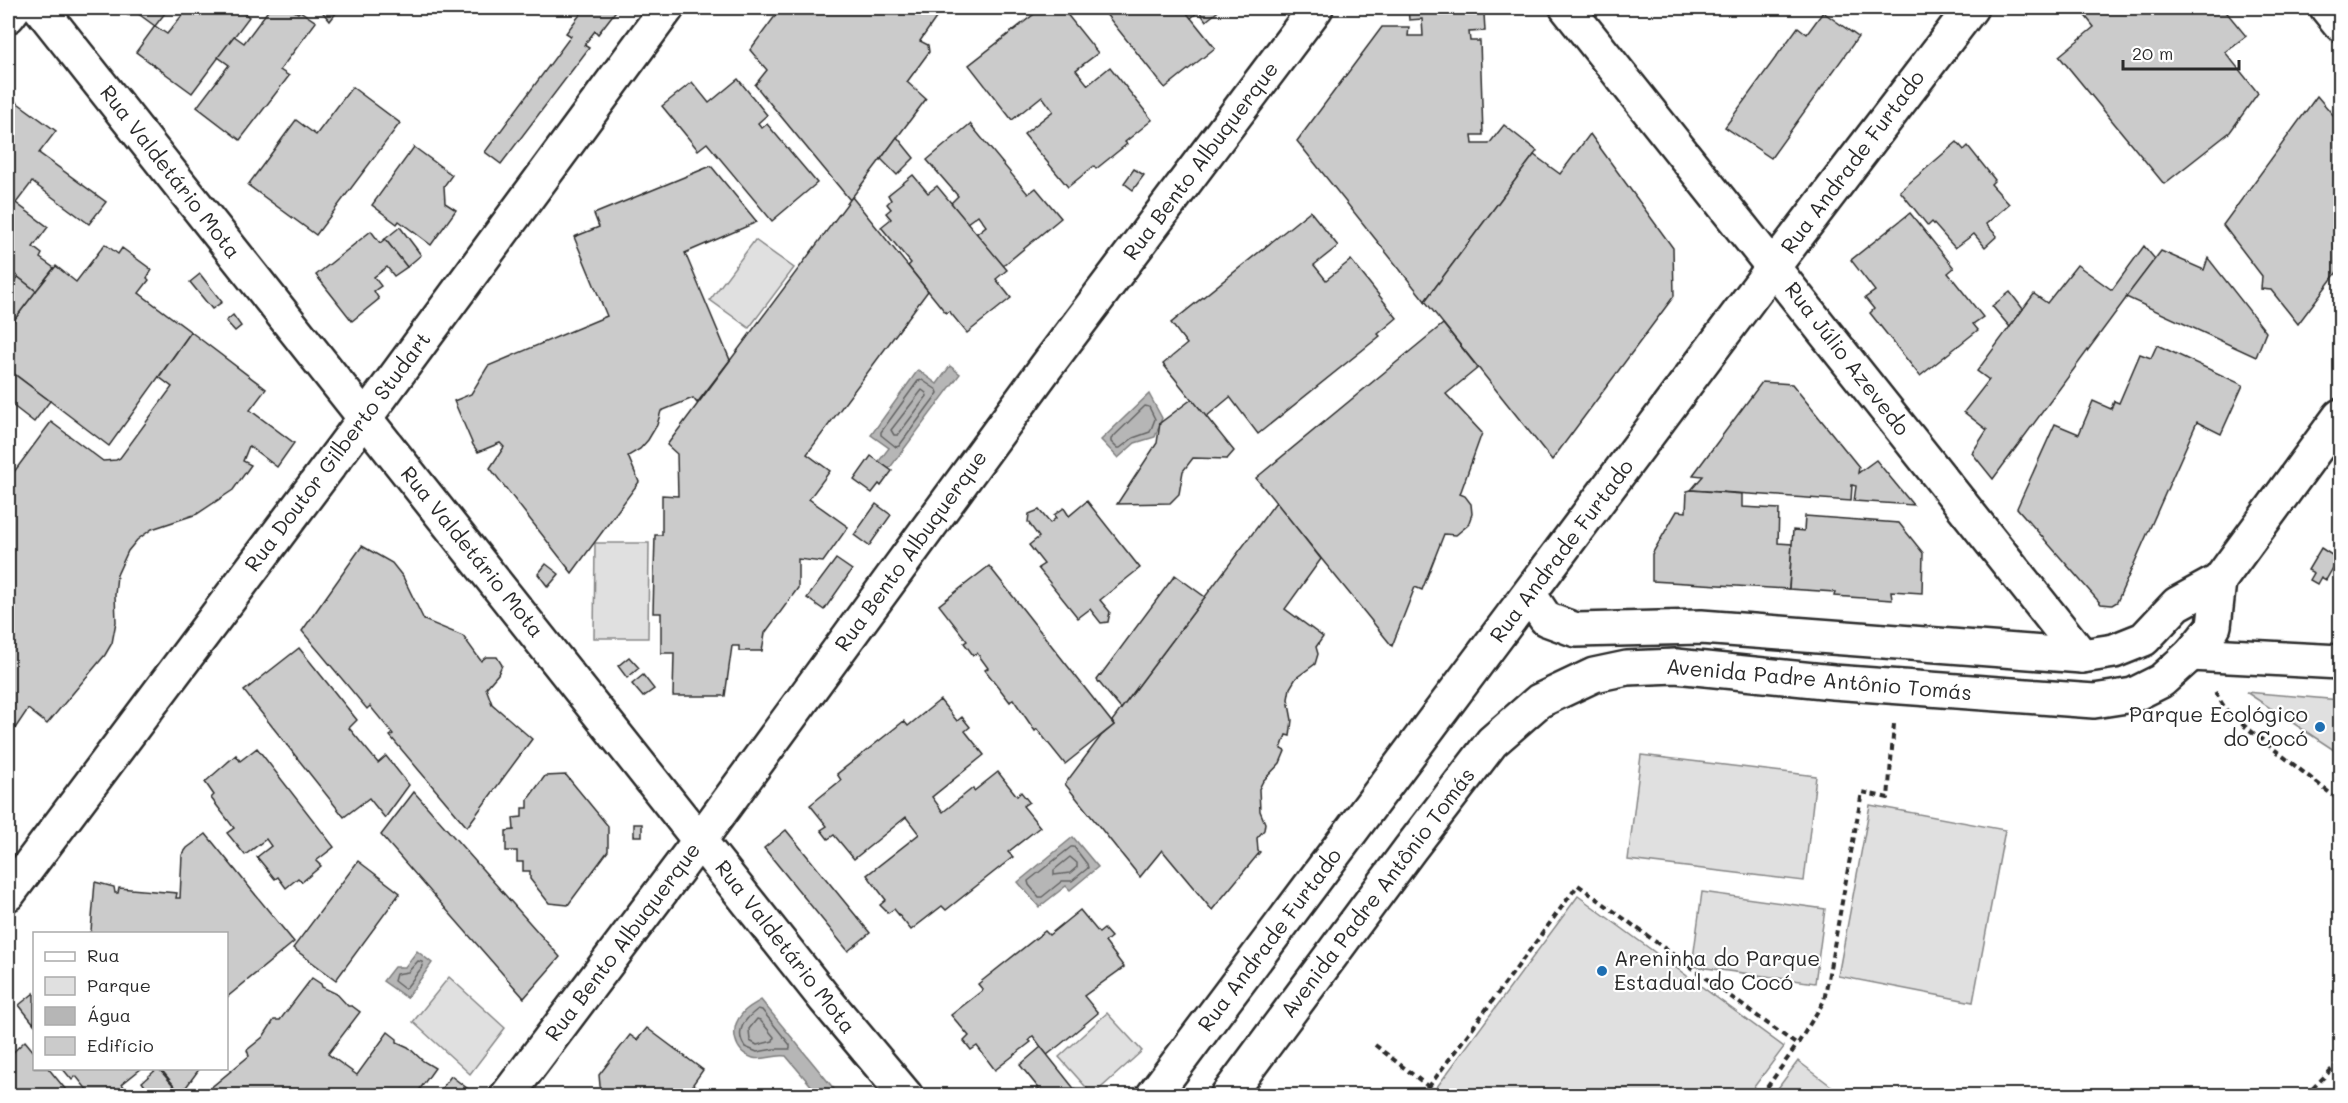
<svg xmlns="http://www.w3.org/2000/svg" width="2348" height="1103" font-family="Mali,sans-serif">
  <rect width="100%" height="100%" fill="#fff"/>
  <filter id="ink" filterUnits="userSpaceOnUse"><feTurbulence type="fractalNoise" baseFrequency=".0167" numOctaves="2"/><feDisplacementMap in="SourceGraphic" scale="12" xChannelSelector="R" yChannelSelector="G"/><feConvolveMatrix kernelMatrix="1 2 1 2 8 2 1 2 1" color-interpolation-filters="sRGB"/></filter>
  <g filter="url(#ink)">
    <g fill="#e0e0e0" stroke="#868686" stroke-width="1.5">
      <polygon points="755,240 794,268 749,328 710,300"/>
      <polygon points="595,543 649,543 648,638 594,638"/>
      <polygon points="2246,692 2340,700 2340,754"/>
      <polygon points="1641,755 1816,776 1804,881 1628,860"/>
      <polygon points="1870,805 2005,830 1973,1002 1838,976"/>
      <polygon points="1702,892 1825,909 1815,983 1692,966"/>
      <polygon points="1578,896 1784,1047 1748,1095 1431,1095"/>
      <polygon points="449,977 505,1028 470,1074 413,1022"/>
      <polygon points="1107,1013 1142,1051 1093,1095 1059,1057"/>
      <polygon points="1798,1061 1843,1095 1773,1095"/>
    </g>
    <g fill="#b6b6b6" stroke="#7e7e7e" stroke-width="1.5">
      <polygon points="950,366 960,374 889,469 879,461 889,448 871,435 918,370 937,384"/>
      <polygon points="1149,394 1162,418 1155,437 1135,443 1118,458 1101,440"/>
      <polygon points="1073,837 1098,867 1070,890 1066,886 1039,907 1018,882"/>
      <polygon points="417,951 432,963 407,998 383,981 394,967 405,967"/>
      <path d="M 761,1000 L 839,1095 L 819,1095 L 786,1056 C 775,1054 763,1061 753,1058 C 734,1052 729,1029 742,1014 C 746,1008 755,1004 761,1000 Z"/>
    </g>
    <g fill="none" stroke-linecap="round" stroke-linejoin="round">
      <g stroke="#636363" stroke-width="1.5">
        <polygon points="922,380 937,390 938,393 899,446 896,447 881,435 881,432 918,381"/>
        <polygon points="922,390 926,393 927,396 898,435 894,435 891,430"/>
        <polygon points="1145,406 1149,407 1155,419 1150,432 1133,438 1120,448 1117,448 1111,442 1111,439"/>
        <polygon points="1071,847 1074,847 1087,864 1088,868 1072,881 1062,881 1042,897 1039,897 1029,885 1028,881"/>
        <polygon points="1070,857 1077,863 1077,867 1070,873 1054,875 1054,870"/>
        <polygon points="418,961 422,962 423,966 406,988 403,988 394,981 396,974 408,972"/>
        <path d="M 758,1009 L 762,1010 L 790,1045 L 790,1049 L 774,1049 L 757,1052 L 745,1047 C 734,1031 745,1019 758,1009 Z"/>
        <polygon points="757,1019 760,1020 774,1037 773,1041 757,1045 750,1041 749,1029"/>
      </g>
    </g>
    <g fill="#cbcbcb" stroke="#2b2b2b" stroke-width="1.5">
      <polygon points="119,8 169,8 155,26 133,10 129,15"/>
      <polygon points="188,8 248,8 244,13 249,17 192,93 136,52 155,26 167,34"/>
      <polygon points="270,8 289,8 298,13 300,11 316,22 280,70 289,76 240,140 197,107 229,65 218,57 234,36 244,43"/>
      <polygon points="319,8 340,8 330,21"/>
      <polygon points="585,8 618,8 598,34 595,31 584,45 589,48 501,164 485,152 571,36 566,33"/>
      <polygon points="781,8 943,8 920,41 928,45 929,52 907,82 926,99 850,200 755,85 767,70 750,50"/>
      <polygon points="1042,8 1062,8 1098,53 1076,70 1088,85 1110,67 1152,120 1125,142 1127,144 1096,169 1094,166 1068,187 1024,134 1053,111 1042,96 1012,120 969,65"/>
      <polygon points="1101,8 1183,8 1215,48 1165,88"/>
      <polygon points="1183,8 1222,8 1206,21 1199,11 1191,18"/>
      <polygon points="1408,8 1466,8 1466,15 1484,14 1485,31 1469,32 1470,41 1480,41 1483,135 1472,135 1473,144 1489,144 1504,125 1537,151 1425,301 1297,141 1382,27 1409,27 1408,36 1423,36 1422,19 1409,20"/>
      <polygon points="2079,8 2223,8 2246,36 2225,52 2258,93 2230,132 2164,184 2059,56 2094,27"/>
      <polygon points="1823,12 1858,37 1771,158 1725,127 1798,27 1807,34"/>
      <polygon points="738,79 767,115 758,123 762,128 767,124 817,183 772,221 707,143 698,150 662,106 692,82 709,103"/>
      <polygon points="352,87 400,123 316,235 248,185 296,120 316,135"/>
      <polygon points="8,96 56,131 39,153 106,202 89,224 32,182 16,203 48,227 33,247 42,254 40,258 54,268 36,291 8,269"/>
      <polygon points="2317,96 2340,123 2340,268 2298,324 2271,290 2261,289 2262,276 2223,225"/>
      <polygon points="970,124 1028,194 1036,188 1061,218 1003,266 976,234 986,226 978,215 967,223 951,203 958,196 927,160"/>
      <polygon points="1590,134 1673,248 1674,296 1552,460 1425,301 1534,155 1560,174"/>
      <polygon points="897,137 914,158 897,175 881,159"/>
      <polygon points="1957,142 1964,150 1968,146 1995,180 1991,184 2009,204 1986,224 1997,236 1985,247 1974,234 1955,248 1932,222 1928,226 1900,191"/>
      <polygon points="414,147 452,175 444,186 445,203 456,210 431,245 399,221 397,224 372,205"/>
      <polygon points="711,166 757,222 685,253 730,360 697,403 693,398 661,411 657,425 648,440 640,449 628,456 639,482 572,573 490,468 504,447 500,443 478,452 473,445 454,401 471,394 488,366 607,316 574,237 599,227 594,214"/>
      <polygon points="1134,169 1144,175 1133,190 1124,183"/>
      <polygon points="913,175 928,193 937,186 1007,270 996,279 1011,298 967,333 949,311 946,313 908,266 911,263 881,227 891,219 886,213 891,209 887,204 891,200 888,195"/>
      <polygon points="852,197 928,291 807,454 830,471 809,499 848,527 823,562 798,559 798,588 765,633 762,651 739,651 739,646 732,646 725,696 673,696 674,653 661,653 661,613 653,613 655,535 662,535 662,495 678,496 677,454 667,445"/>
      <polygon points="1310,211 1338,246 1314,265 1326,280 1351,260 1397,318 1378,334 1380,336 1258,434 1230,397 1206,417 1163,364 1187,344 1171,323"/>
      <polygon points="1910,213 1954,268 1948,273 1983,317 1973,324 1978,330 1920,376 1870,313 1874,309 1865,298 1875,291 1851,260"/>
      <polygon points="400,227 421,255 407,267 385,239"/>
      <polygon points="371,231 380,243 385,239 407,267 394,276 387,267 374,277 381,286 374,291 379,299 352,321 316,275"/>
      <polygon points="105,244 118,254 122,248 152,270 147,278 149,280 139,293 191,332 109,446 8,369 8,328 36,291 56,266 76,282"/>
      <polygon points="2144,246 2155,259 1993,479 1972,453 1987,430 1964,412 1989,380 1977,371 2034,294 2047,303 2077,265 2112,290"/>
      <polygon points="2161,251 2204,270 2208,258 2266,332 2256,357 2126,297"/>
      <polygon points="200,274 222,302 212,309 190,282"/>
      <polygon points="18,277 36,291 8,328 8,289"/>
      <polygon points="2010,292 2023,309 2010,327 1992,306"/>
      <polygon points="233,315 241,326 235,331 226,321"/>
      <polygon points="1443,324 1478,368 1446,394 1482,433 1460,494 1465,496 1471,504 1472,514 1468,525 1456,535 1444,534 1422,590 1415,587 1392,646 1256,478"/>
      <polygon points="191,332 266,389 250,410 294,443 277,467 249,446 243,461 251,465 233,490 197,514 152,529 137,540 128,551 117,575 115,595 116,622 112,643 105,655 47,724 28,709 8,739 8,480 51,422 103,461 116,460 120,458 172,387 159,377"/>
      <polygon points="2157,345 2243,385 2221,434 2197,422 2117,602 2112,605 2101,604 2017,508 2055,424 2079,434 2093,401 2111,409 2114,401 2119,403 2140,354 2151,358"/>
      <polygon points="14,374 50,401 34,422 8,402 8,382"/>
      <polygon points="1762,382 1792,384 1859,467 1858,473 1876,460 1913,505 1854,501 1856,486 1852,485 1851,501 1691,490 1703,476 1693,475"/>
      <polygon points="1192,399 1234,451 1227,459 1193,458 1183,471 1179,494 1170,503 1117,504 1157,443 1160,423"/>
      <polygon points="871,456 892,471 881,486 879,484 872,493 854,480"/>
      <polygon points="1691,490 1742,494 1742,507 1779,509 1778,543 1792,544 1789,589 1652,581 1652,554 1677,511 1686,512 1687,491"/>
      <polygon points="1087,501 1140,568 1100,600 1110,612 1108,622 1101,623 1090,609 1078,618 1038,568 1044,564 1029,545 1039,537 1028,522 1029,514 1039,510 1050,523 1056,518 1054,515 1064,508 1069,516"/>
      <polygon points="1276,502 1321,559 1285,609 1323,637 1316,647 1318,654 1315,664 1296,678 1290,688 1288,699 1292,720 1290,736 1286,735 1281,749 1285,751 1280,763 1263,781 1259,789 1260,811 1265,823 1264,830 1257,838 1258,851 1260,852 1212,910 1162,850 1140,877 1065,784 1101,736 1114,725 1112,721"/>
      <polygon points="876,504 891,515 869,546 854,535"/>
      <polygon points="1805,516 1899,523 1923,553 1922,593 1891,591 1892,600 1834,596 1835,592 1789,589 1793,530 1804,531"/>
      <polygon points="362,546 392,563 403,577 424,620 463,636 481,661 486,657 497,657 502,665 498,674 486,688 492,704 532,739 467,827 390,736 393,734 370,706 367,709 302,631"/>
      <polygon points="2321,548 2338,559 2326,580 2321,577 2317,584 2310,580 2314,573 2308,570"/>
      <polygon points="836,559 852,570 824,610 807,598"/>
      <polygon points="546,564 559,574 548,587 538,574"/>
      <polygon points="989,566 1114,725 1065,764 1037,729 1035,731 1013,699 1010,702 985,670 988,668 977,653 973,655 964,643 967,641 939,605"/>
      <polygon points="1175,575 1205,597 1121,709 1097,680"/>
      <polygon points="299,648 357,720 349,728 378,763 386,756 409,785 385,818 369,798 344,817 244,691"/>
      <polygon points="629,657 639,668 627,678 618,666"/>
      <polygon points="643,675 654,689 643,697 632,684"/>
      <polygon points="940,700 957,721 962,717 970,727 965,731 984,755 932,797 943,812 973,788 974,791 998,772 1017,796 1021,792 1029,802 1023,806 1040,827 1008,852 1013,857 946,910 942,906 911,930 894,909 888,913 880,905 886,900 867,875 919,834 906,817 854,859 834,835 828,839 821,830 827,826 810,805 841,780 837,774 904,721 908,726"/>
      <polygon points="257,748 334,847 316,861 321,866 302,882 298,878 286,888 278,877 275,879 257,857 271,846 266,839 245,855 227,833 234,828 211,798 214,795 205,782 236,755 240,761"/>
      <polygon points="566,775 608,826 608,851 568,905 549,903 530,879 530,871 523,871 523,862 517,862 517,851 506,851 506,831 514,830 513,818 522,817 522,808 528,808 528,799 545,776"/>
      <polygon points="414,792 560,957 524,998 381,835"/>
      <rect x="634" y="824" width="8" height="12"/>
      <polygon points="786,830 870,933 848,951 764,848"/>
      <polygon points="206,834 294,942 226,998 226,934 88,934 91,931 95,882 114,887 115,893 118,893 119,888 177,893 176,898 180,898 182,855 187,848"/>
      <polygon points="358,861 400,893 336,980 293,948"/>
      <polygon points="1080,910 1099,933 1104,929 1111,937 1105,942 1124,967 1084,996 1098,1013 1061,1044 1047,1055 1033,1036 1029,1040 1031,1042 995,1070 977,1046 971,1050 964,1041 969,1036 951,1015 983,990 978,984 1045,931 1049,935"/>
      <polygon points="312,978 321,984 322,987 337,994 348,1006 352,1006 360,1012 328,1054 357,1075 388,1032 397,1039 397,1042 408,1047 423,1061 435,1068 415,1096 212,1096 208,1090 249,1056 247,1050 263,1037 274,1020 280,1020"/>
      <polygon points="34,993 34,1024 19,1005"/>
      <polygon points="647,1028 703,1070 693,1084 700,1089 695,1096 601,1096 599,1075 630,1035 637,1040"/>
      <polygon points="25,1041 34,1052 34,1068 48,1068 71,1096 8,1096 8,1057"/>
      <polygon points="1041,1047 1080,1096 1045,1096 1020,1065"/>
      <polygon points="62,1068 142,1068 122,1084 128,1093 125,1096 92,1096 76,1076 72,1080"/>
      <polygon points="158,1068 181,1094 180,1096 152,1096 142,1082"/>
      <polygon points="160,1068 200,1068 181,1094"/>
      <polygon points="451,1076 468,1089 463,1096 436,1096"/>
    </g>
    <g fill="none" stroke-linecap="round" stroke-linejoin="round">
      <defs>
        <g id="minor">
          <polyline points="40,8 825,999 906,1096"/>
          <polyline points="1567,8 2082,656"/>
          <polyline points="2327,8 2340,24"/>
          <polyline points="8,16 14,8"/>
          <polyline points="2191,654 2340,662"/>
          <polyline points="8,894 365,418 667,8"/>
        </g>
        <polyline id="tertiary" points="507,1096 700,840 1046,367 1316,8"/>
        <g id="primary">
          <polyline points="1530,595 1546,619 1576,630 1701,627 2082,656 2114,651 2144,639 2177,604 2219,581 2340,416"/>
          <polyline points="1153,1096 1774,266 1971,8"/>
          <polyline points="1227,1096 1410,849 1492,742 1539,701 1594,675 1627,668 1676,666 1833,682 2094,701 2133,695 2161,681 2191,654 2214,626 2219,581"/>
        </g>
      </defs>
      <use href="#minor" stroke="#2b2b2b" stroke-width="38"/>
      <use href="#tertiary" stroke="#2b2b2b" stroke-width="38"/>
      <use href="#primary" stroke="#2b2b2b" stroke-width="38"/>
      <g stroke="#2b2b2b" stroke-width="4" stroke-dasharray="6 4.5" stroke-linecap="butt">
        <polyline points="2215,692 2228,713 2340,801"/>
        <polyline points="1375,1045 1434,1091"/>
        <polyline points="1422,1096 1578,885 1797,1045 1824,1001 1862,792 1888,798 1894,724"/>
        <polyline points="1761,1096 1797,1045"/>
        <polyline points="2305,1096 2340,1061"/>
      </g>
      <use href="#minor" stroke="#fff" stroke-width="33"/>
      <use href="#tertiary" stroke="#fff" stroke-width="33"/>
      <use href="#primary" stroke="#fff" stroke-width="33"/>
    </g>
  </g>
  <g fill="#1f6fb2" stroke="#fff" stroke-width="2">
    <circle cx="2320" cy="727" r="6"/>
    <circle cx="1602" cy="971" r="6"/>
  </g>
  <g text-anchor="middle" stroke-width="4.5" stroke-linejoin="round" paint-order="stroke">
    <g font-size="21" fill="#2b2b2b" stroke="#fff">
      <text transform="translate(1201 161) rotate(-53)" y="7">Rua Bento Albuquerque</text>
      <text transform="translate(1853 162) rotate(-53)" y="7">Rua Andrade Furtado</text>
      <text transform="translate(170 172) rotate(52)" y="7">Rua Valdetário Mota</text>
      <text transform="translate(1847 359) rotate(52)" y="7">Rua Júlio Azevedo</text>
      <text transform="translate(338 452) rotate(-53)" y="7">Rua Doutor Gilberto Studart</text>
      <text transform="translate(911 551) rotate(-54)" y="7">Rua Bento Albuquerque</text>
      <text transform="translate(1562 551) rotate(-53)" y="7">Rua Andrade Furtado</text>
      <text transform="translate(472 552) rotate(51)" y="7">Rua Valdetário Mota</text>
      <text transform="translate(1819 680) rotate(5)" y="7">Avenida Padre Antônio Tomás</text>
      <text transform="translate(1378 893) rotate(-53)" y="7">Avenida Padre Antônio Tomás</text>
      <text transform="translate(1270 940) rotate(-53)" y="7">Rua Andrade Furtado</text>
      <text transform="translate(623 942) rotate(-53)" y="7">Rua Bento Albuquerque</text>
      <text transform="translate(785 947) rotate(52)" y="7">Rua Valdetário Mota</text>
    </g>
    <g font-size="21" fill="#2b2b2b" stroke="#fff" text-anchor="end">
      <text x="2308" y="722">Parque Ecológico<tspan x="2308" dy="24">do Cocó</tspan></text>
      <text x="1614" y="966" text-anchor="start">Areninha do Parque<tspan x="1614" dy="24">Estadual do Cocó</tspan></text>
    </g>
  </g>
  <rect width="2348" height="1103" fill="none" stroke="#fff" stroke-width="30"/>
  <rect x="15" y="15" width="2318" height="1073" fill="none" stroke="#2b2b2b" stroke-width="2" filter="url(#ink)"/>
  <rect x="33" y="932" width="195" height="138" fill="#ffffff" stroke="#aaaaaa" stroke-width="1.5"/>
  <rect x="45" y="952" width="30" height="9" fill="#ffffff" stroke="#aaaaaa" stroke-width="1.5"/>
  <text x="87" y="962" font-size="18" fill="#2b2b2b">Rua</text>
  <rect x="45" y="977" width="30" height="18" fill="#e0e0e0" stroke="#aaaaaa" stroke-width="1.5"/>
  <text x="87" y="992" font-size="18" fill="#2b2b2b">Parque</text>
  <rect x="45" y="1007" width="30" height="18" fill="#b6b6b6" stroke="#aaaaaa" stroke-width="1.5"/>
  <text x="87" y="1022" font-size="18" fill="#2b2b2b">Água</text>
  <rect x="45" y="1037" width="30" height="18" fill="#cbcbcb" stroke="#aaaaaa" stroke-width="1.5"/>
  <text x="87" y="1052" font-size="18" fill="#2b2b2b">Edifício</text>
  <path d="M2123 60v9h116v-9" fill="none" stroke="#2b2b2b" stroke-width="3"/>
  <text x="2132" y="60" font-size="18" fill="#2b2b2b" stroke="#ffffff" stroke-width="4.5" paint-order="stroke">20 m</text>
</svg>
